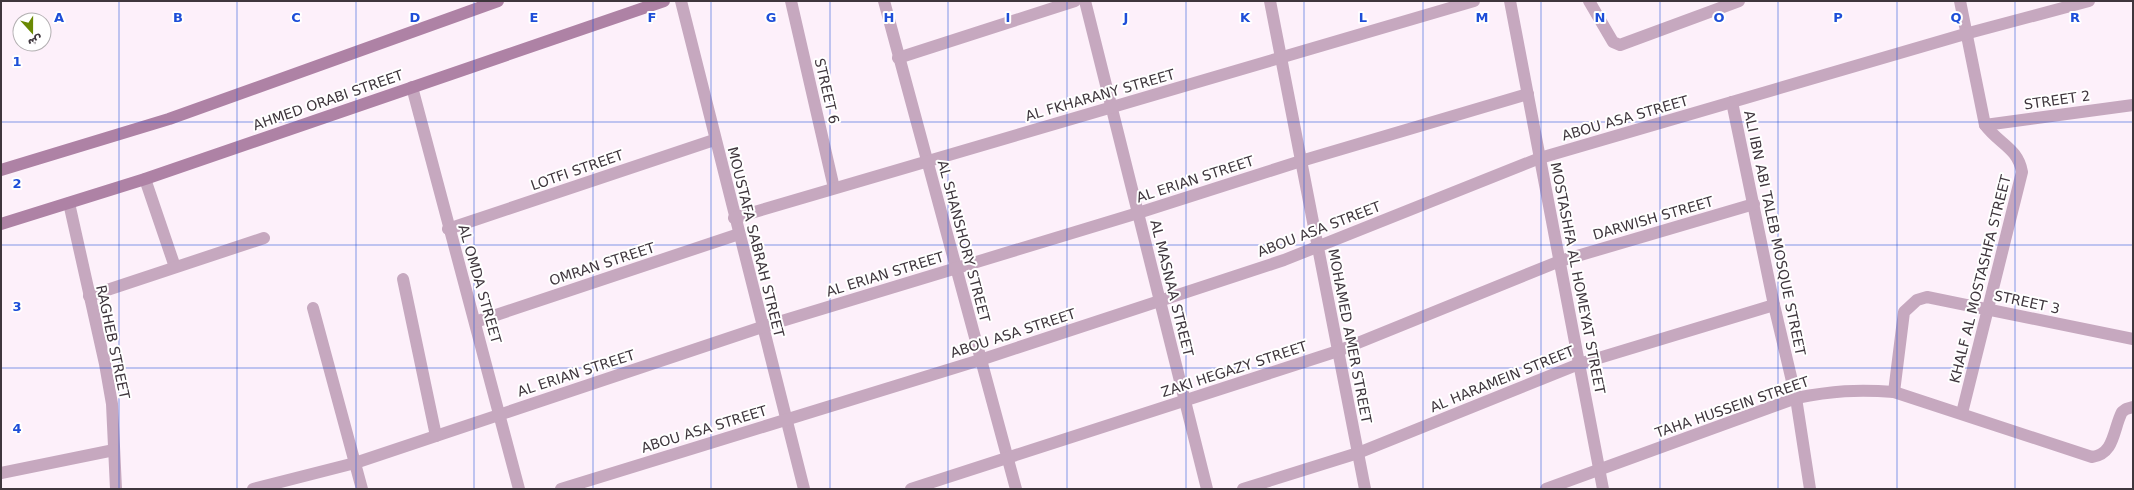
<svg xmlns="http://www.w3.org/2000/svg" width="2134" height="490" font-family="'DejaVu Sans','Noto Naskh Arabic',sans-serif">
  <rect width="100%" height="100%" fill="#fdf0fa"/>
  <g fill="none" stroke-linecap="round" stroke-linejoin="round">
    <polyline stroke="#c6a8bf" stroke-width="12" points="1589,1 1613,42 1620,45 1739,1"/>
    <g stroke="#c6a8bf" stroke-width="12">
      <polyline points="681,1 804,489"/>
      <polyline points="791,1 834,188"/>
      <polyline points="884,1 1016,489"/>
      <polyline points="1085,1 1207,489"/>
      <polyline points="1270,1 1365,489"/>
      <polyline points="1510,1 1603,489"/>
      <path d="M 1960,1 L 1985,125 C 1999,144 2018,148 2022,172 L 1962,413"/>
      <polyline points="898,58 1075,1"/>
      <polyline points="412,87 519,489"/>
      <polyline points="1732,102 1774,305 1796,398 1810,489"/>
      <polyline points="1985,125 2133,105"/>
      <polyline points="145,179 175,267"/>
      <polyline points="69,203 105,364 112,404 116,489"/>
      <polyline points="734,218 1474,1"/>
      <polyline points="448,229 714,140"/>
      <polyline points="403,279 436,436"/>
      <polyline points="89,296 264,238"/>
      <polyline points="313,308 362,489"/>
      <polyline points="475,322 739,234"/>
      <polyline points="1894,392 1904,312 1917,300 1927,297 2133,339"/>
      <polyline points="1,473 114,450"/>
      <polyline points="253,489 355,463 762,327 1138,213 1301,161 1528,94"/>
      <polyline points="561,489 980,360 1284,260 1540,158 1965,34 2089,1"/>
      <polyline points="911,489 1338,351 1560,261 1754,204"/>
      <polyline points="1243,489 1358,453 1579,364 1774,305"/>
      <path d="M 1546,489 L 1796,398 C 1832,391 1857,389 1894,392 L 2092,457 C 2115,454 2113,429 2122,412 L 2126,409 L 2133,407"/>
    </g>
    <g stroke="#ae82a5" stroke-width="12">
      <polyline points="1,170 169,119 498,1"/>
      <polyline points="1,224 145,179 664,1"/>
    </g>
  </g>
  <path fill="none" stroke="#1d4ed8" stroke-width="1" stroke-opacity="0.55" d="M 119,1 L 119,489M 237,1 L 237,489M 356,1 L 356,489M 474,1 L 474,489M 593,1 L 593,489M 711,1 L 711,489M 830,1 L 830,489M 948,1 L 948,489M 1067,1 L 1067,489M 1186,1 L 1186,489M 1304,1 L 1304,489M 1423,1 L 1423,489M 1541,1 L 1541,489M 1660,1 L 1660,489M 1778,1 L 1778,489M 1897,1 L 1897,489M 2015,1 L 2015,489M 1,122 L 2133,122M 1,245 L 2133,245M 1,368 L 2133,368"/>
  <g text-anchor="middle" stroke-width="4" stroke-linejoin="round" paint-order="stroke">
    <g font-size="14" fill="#3f363d" stroke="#fff">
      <text transform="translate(827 91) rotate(77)" y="5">STREET 6</text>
      <text transform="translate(1100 95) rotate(-16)" y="5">AL FKHARANY STREET</text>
      <text transform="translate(328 100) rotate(-19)" y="5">AHMED ORABI STREET</text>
      <text transform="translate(2057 100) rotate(-8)" y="5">STREET 2</text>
      <text transform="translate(1625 118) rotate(-16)" y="5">ABOU ASA STREET</text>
      <text transform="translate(577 170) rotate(-19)" y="5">LOTFI STREET</text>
      <text transform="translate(1195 179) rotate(-18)" y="5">AL ERIAN STREET</text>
      <text transform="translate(1653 218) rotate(-16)" y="5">DARWISH STREET</text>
      <text transform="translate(1319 229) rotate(-21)" y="5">ABOU ASA STREET</text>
      <text transform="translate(1775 233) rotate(78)" y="5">ALI IBN ABI TALEB MOSQUE STREET</text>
      <text transform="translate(964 241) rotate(75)" y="5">AL SHANSHORY STREET</text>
      <text transform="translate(756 242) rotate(76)" y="5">MOUSTAFA SABRAH STREET</text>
      <text transform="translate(602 264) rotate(-18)" y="5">OMRAN STREET</text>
      <text transform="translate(885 274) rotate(-17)" y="5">AL ERIAN STREET</text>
      <text transform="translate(1578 278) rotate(79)" y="5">MOSTASHFA AL HOMEYAT STREET</text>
      <text transform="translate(1980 279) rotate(-76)" y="5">KHALF AL MOSTASHFA STREET</text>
      <text transform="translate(480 284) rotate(74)" y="5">AL OMDA STREET</text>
      <text transform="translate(1172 288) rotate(76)" y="5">AL MASNAA STREET</text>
      <text transform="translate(2027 302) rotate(12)" y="5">STREET 3</text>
      <text transform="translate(1013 333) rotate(-18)" y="5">ABOU ASA STREET</text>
      <text transform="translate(1350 336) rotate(79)" y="5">MOHAMED AMER STREET</text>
      <text transform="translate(113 342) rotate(78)" y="5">RAGHEB STREET</text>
      <text transform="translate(1234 369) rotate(-18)" y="5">ZAKI HEGAZY STREET</text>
      <text transform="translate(576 373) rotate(-18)" y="5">AL ERIAN STREET</text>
      <text transform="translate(1502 379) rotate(-22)" y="5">AL HARAMEIN STREET</text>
      <text transform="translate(1732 407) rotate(-19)" y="5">TAHA HUSSEIN STREET</text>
      <text transform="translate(704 429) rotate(-17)" y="5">ABOU ASA STREET</text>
    </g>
  </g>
  <g font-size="13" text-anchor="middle" font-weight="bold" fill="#1d4ed8" stroke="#fff" stroke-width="4" stroke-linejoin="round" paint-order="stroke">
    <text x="59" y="22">A</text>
    <text x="178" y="22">B</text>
    <text x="296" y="22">C</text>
    <text x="415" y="22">D</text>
    <text x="534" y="22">E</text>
    <text x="652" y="22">F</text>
    <text x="771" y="22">G</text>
    <text x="889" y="22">H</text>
    <text x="1008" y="22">I</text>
    <text x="1126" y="22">J</text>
    <text x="1245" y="22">K</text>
    <text x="1363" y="22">L</text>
    <text x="1482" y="22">M</text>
    <text x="1600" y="22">N</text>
    <text x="1719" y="22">O</text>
    <text x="1838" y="22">P</text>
    <text x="1956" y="22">Q</text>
    <text x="2075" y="22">R</text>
    <text x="17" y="66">1</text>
    <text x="17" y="188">2</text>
    <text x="17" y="311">3</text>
    <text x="17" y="433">4</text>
  </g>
  <rect width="2134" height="490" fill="none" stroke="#3f363d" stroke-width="4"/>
  <g transform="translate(32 32) rotate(159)"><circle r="19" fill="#ffffff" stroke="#b2afb1"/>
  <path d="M0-3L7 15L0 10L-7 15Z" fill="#6a8903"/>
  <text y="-6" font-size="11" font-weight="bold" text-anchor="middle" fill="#3f363d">ش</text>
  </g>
</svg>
